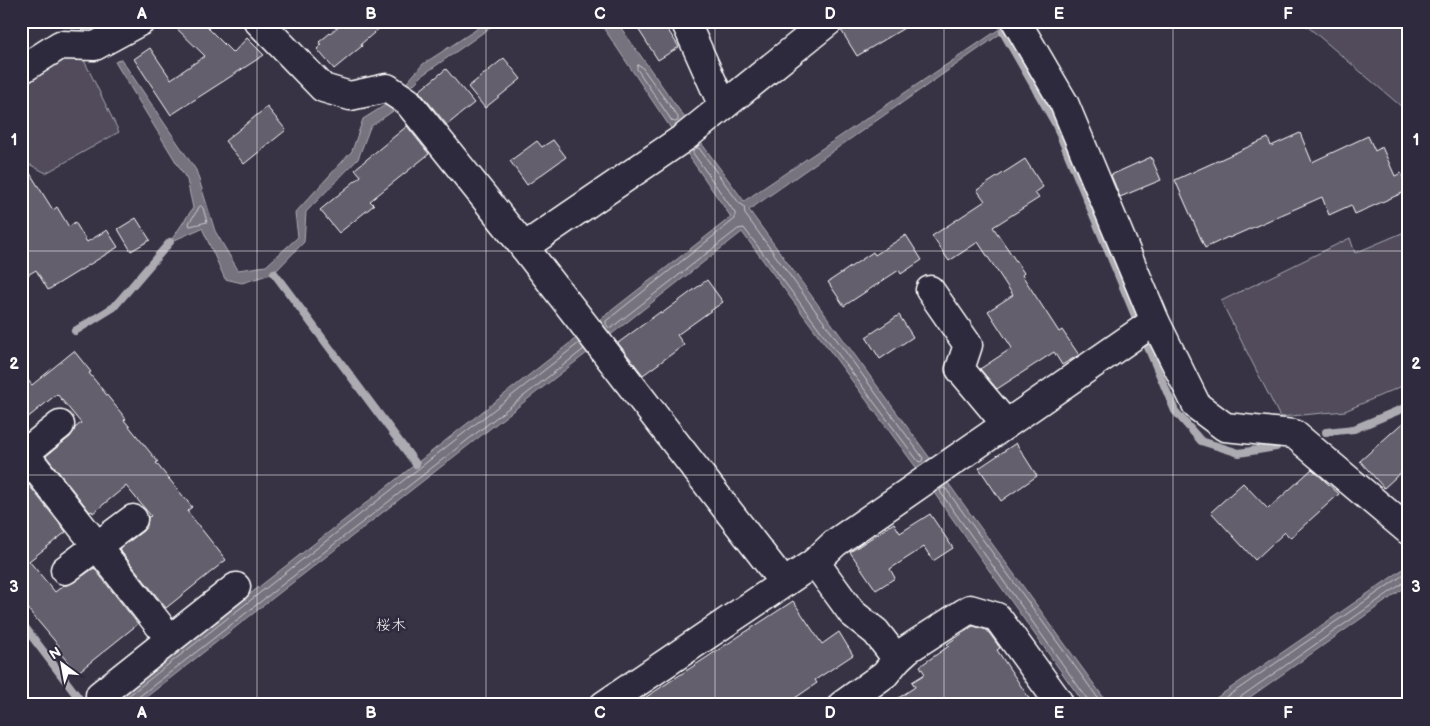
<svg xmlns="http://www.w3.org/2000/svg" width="1430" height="726" font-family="'Balsamiq Sans','Klee One',sans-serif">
  <rect width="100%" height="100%" fill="#373345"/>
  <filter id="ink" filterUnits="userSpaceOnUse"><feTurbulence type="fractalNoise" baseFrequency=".02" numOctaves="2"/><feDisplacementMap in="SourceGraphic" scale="10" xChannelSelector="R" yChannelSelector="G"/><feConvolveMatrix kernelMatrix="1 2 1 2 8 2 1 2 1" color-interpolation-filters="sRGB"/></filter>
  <g filter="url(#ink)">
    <g fill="#514c5c" stroke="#a8a6ae">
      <polygon points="1301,21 1409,21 1409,113"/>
      <polygon points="65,51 80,52 119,132 46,173 21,160 21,82"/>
      <polygon points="1409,230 1409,383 1345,411 1280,417 1221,301 1350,238 1355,253"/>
    </g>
    <g fill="#76737f" stroke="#adabb2">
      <polygon points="486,21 499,21 470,42 424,74 409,89 403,87 423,64 474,31"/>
      <polygon points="599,21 616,21 687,121 672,130"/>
      <polygon points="1001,28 1003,32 749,210 932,461 918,470 742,232 608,337 598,321 731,217 684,149 699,140 744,201"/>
      <polygon points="121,59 196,170 215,231 238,270 266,266 298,237 295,213 352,151 363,119 387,104 396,109 370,127 358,159 306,212 304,242 274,273 242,283 225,279 202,228 170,242 193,208 187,180 115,62"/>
      <polygon points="580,335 592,349 136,705 118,705 115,700"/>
      <polygon points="946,480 1109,705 1085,705 932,490"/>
      <polygon points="1409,565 1409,588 1407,586 1239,705 1206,705"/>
    </g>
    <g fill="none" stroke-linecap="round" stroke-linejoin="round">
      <g stroke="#c8c7cc" stroke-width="1">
        <polygon points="638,65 641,66 678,117 678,121 675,122 672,121 637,69"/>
        <polyline points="693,150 693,153 735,213 735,219 606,321 606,324 608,327 611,328 738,229 744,228 918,461 920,462 922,461 923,458 745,214 744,206 739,203 699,148 695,148"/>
        <polygon points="201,206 203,208 207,222 190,226 189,223 197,211 199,207"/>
        <polyline points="122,705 123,700 579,343"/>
        <polyline points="134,705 136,699 584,349"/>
        <polyline points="1089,705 1088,700 941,493 940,490 943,488 946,489 1103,705"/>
        <polyline points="1215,705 1409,571"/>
        <polyline points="1236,705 1237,701 1239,698 1403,583 1409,582"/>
      </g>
      <g stroke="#adabb2" stroke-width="8">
        <polyline points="1003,32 1055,123 1136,318"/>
        <polyline points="274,273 416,464"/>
        <polyline points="75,331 114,307 170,242"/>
        <polyline points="1147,345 1175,411 1201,441 1239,453 1276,447"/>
        <polyline points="1326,432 1354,429 1409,406"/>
        <polyline points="21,622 84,705"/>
      </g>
    </g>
    <g fill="#635f6d" stroke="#fff">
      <polygon points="169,21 201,21 233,53 247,38 264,55 171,115 134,59 150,48 171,79 205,56"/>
      <polygon points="345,21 388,21 361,44 362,46 334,69 317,49 321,45 319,42"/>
      <polygon points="633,21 662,21 679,47 658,60"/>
      <polygon points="857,21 916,21 857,56 841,30"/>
      <polygon points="504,58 521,79 485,108 468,87"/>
      <polygon points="446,69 474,103 447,125 419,91"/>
      <polygon points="267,107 286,130 244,164 225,141"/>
      <polygon points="407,126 429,154 370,201 374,205 339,233 320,210 361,176 355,169"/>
      <polygon points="1300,133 1312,162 1368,136 1375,151 1382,147 1395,176 1401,173 1409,190 1355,214 1351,205 1329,215 1322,197 1229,238 1228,237 1205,248 1175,180 1268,138 1271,146"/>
      <polygon points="553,140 566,157 527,185 510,161 537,141 542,147"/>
      <polygon points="1151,157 1161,180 1120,197 1111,175"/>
      <polygon points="21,159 53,210 57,207 69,227 75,222 87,242 107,230 118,247 48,290 36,270 21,279"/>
      <polygon points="1025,159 1043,187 1035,193 1039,198 993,227 1024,273 1022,275 1059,332 1062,330 1079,355 1062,365 1054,352 997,389 980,369 1012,348 988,311 1013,295 978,242 949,261 932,236 985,201 977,190"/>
      <polygon points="136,218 150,240 131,251 118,229"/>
      <polygon points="906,235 922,260 901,274 899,270 844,306 828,282 873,252 875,255"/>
      <polygon points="707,280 723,302 677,335 684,345 643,375 618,343 660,312 661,314"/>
      <polygon points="899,315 913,337 880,359 866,337"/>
      <polygon points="74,351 91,372 89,373 126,419 124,420 158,462 156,463 192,507 187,511 226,560 166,608 119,549 143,531 147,526 148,517 151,516 126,486 93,513 92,511 90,512 46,456 70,437 74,431 75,428 81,423 57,394 21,423 21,372 32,385"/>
      <polygon points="1409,417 1409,465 1384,488 1360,461"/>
      <polygon points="1016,443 1037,476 1001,501 979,468"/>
      <polygon points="1312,469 1339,494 1290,538 1285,532 1255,560 1211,512 1243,483 1268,509"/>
      <polygon points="21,475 66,532 29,561 55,592 64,585 67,585 74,582 94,568 138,624 77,673 56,648 59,646 21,601"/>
      <polygon points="930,514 953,548 933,561 924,547 890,569 895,578 876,590 850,552 894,523 900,533"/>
      <polygon points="793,601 822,644 839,632 853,655 815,680 817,683 785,705 634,705"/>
      <polygon points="973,626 987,630 1000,648 997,650 1029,698 1018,705 888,705 915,687 912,682 925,674 920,666 949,646 947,644"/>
    </g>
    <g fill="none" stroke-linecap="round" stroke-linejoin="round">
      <defs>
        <g id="street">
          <polyline points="258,21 323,88 350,96 387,88 408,102 524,247 784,583"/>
          <polyline points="685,21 723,106"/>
          <polyline points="1016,21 1064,103 1155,321 1197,406 1225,427 1294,434 1409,531"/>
          <polyline points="21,70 60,45 95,46 141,21"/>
          <polyline points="524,247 685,137 829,21"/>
          <polyline points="930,290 968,345 960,369 1006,424"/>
          <polyline points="24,453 170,639"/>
          <polyline points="21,456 60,425"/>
          <polyline points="815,562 852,613 876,632 897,659"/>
          <polyline points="65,570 133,519"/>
          <polyline points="107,705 100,695 236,587"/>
          <polyline points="604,705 815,562 835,543 1155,321"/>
          <polyline points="842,705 885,674 897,659 908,649 970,609 997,617 1058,701 1058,705"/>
        </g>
      </defs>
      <use href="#street" stroke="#fff" stroke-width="31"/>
      <use href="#street" stroke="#2f2a3d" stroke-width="28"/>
    </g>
  </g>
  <path fill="none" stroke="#fff" stroke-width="1" stroke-opacity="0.55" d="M 257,21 L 257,705M 486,21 L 486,705M 715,21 L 715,705M 944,21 L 944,705M 1173,21 L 1173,705M 21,251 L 1409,251M 21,475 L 1409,475"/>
  <g text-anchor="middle" stroke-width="5" stroke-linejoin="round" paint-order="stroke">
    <g font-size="15" fill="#fff" stroke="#2f2a3d">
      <text x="391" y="630">桜木</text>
    </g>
  </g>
  <rect width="1430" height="726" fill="none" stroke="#2f2a3d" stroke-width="55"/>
  <g transform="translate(62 664) rotate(328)" stroke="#2f2a3d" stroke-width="4" paint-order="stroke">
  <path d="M0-4L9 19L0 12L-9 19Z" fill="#ffffff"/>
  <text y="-8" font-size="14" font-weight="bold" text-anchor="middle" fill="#ffffff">N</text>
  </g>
  <rect x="28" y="28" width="1374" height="670" fill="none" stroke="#fff" stroke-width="2"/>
  <g font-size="16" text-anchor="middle" font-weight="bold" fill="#fff">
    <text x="142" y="19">A</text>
    <text x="371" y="19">B</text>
    <text x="600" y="19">C</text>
    <text x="830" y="19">D</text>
    <text x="1059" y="19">E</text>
    <text x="1288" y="19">F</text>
    <text x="14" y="145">1</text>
    <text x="1416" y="145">1</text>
    <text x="14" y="369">2</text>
    <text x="1416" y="369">2</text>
    <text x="14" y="592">3</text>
    <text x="1416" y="592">3</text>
    <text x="142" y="718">A</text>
    <text x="371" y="718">B</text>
    <text x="600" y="718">C</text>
    <text x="830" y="718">D</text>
    <text x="1059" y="718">E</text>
    <text x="1288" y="718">F</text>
  </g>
</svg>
